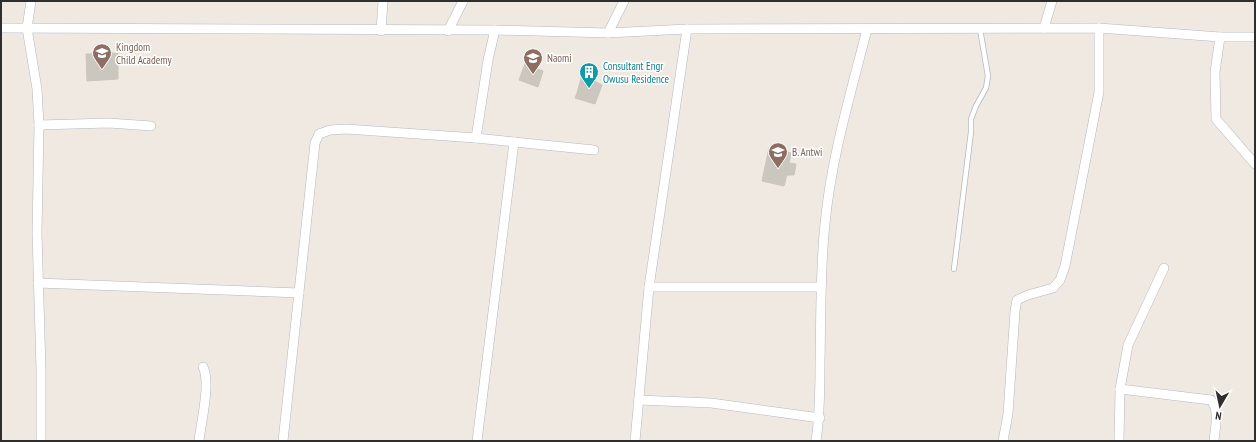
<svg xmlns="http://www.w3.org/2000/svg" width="1256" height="442" font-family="'PT Sans Narrow',sans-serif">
  <rect width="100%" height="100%" fill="#efe9e1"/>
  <g fill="#cbc7bf" stroke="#cbc5ba">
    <polygon points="118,53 118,79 87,81 86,54"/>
    <polygon points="525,64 543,71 538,87 519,80"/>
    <polygon points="583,71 592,74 591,79 602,85 595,104 575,98 577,93"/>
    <polygon points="769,148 791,153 789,163 796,164 794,175 787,175 784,186 762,181"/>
  </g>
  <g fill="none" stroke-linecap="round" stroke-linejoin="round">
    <defs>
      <polyline id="service" points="954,269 971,132 971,119 976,106 986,88 988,76 980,29"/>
      <g id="minor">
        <polyline points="31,1 27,28 37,89 39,125 37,233 41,369 41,441"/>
        <polyline points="1,28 495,30 608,33 687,29 1099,28 1220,37 1255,37"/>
        <polyline points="1044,28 1052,1"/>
        <polyline points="381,31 383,1"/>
        <polyline points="448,31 463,1"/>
        <polyline points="608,33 624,1"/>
        <polyline points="1220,37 1215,72 1216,119 1255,164"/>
        <polyline points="39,125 109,123 151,126"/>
        <polyline points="476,138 488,60 495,30"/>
        <polyline points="514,142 594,150"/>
        <polyline points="38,283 299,293"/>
        <polyline points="649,287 821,287"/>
        <path d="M 1120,389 L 1211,400 C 1220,411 1215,428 1214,441"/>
        <polyline points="639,400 711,403 820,418"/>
        <path d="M 199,441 C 201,422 211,383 203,367"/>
        <polyline points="283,441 315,143 319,134 330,130 346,129 476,138 514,142 477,441"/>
        <polyline points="635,441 649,287 687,29"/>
        <path d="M 816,441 C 820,415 820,389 820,363 C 821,317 820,270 825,224 C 831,158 851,93 867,29"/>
        <polyline points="1003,441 1008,414 1015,311 1017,300 1028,295 1053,288 1060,280 1065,266 1099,92 1099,28"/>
        <polyline points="1119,441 1120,389 1128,345 1164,268"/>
      </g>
    </defs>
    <use href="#service" stroke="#b4b7c1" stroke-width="6"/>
    <use href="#minor" stroke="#b4b7c1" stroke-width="10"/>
    <use href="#service" stroke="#fff" stroke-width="4.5"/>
    <use href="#minor" stroke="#fff" stroke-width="9"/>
  </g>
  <defs>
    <symbol id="school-pin" viewBox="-11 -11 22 30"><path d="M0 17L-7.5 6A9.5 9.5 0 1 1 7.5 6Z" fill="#8d6e63" stroke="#fff"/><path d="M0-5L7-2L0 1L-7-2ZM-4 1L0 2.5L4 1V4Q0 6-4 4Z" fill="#fff"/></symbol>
    <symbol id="building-pin" viewBox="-11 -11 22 30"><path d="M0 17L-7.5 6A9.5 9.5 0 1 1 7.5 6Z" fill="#0f9aa8" stroke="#fff"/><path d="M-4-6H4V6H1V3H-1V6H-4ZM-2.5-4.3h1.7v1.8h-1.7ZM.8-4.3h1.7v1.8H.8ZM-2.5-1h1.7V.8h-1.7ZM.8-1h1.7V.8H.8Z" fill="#fff"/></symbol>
  </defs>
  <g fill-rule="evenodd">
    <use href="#school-pin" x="91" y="42" width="22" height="30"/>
    <use href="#school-pin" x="522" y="47" width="22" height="30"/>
    <use href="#building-pin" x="578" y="61" width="22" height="30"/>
    <use href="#school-pin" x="767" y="141" width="22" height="30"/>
  </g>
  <g text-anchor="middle" stroke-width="3" stroke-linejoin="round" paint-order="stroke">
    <g font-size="11" fill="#785e54" stroke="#fff" text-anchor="start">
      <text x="116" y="51">Kingdom<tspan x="116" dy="13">Child Academy</tspan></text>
      <text x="547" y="62">Naomi</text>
      <text x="792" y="156">B. Antwi</text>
    </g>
    <g font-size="11" fill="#0d838f" stroke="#fff" text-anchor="start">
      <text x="603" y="70">Consultant Engr<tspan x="603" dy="13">Owusu Residence</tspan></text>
    </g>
  </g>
  <rect width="1256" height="442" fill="none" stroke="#2e2e2e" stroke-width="4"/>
  <g transform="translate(1220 406) rotate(189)" stroke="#ffffff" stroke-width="3" paint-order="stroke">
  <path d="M0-3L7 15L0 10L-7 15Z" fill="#2e2e2e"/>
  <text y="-6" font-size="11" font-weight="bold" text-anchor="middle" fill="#2e2e2e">N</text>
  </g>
</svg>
